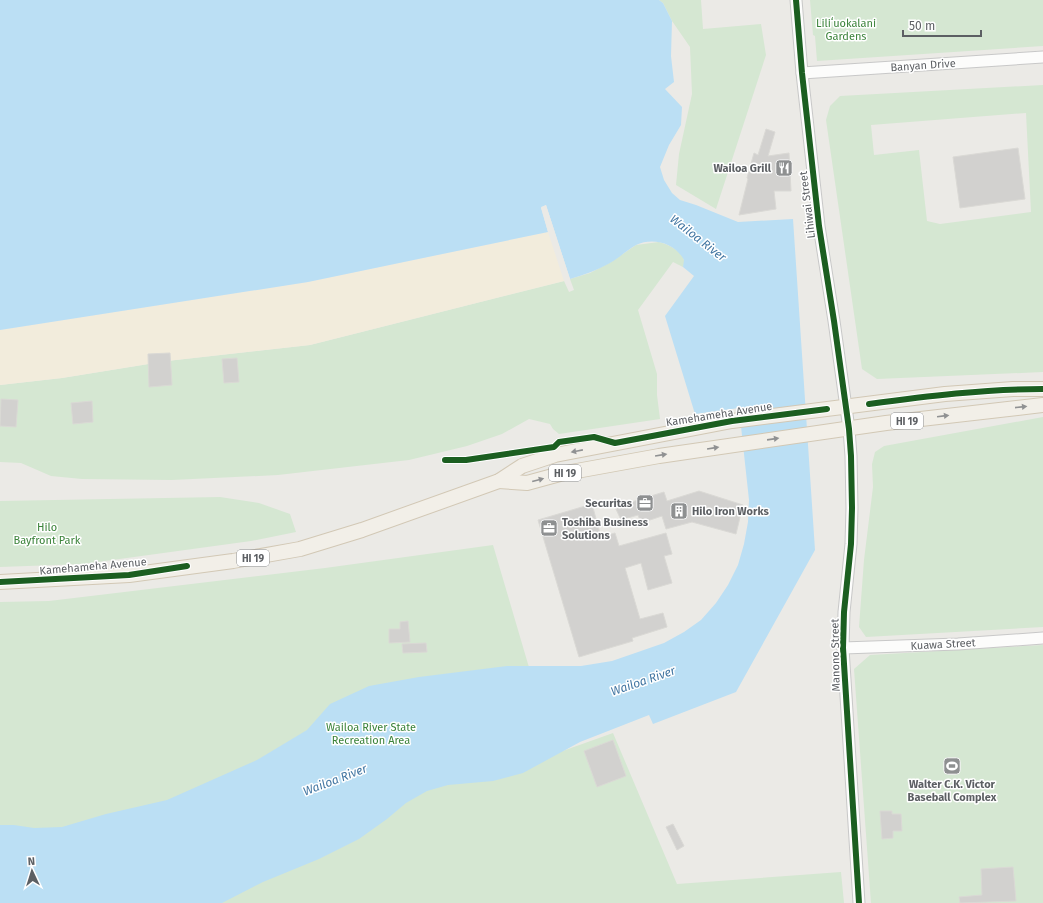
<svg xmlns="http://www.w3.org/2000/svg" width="1043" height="903" font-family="'Fira Sans',sans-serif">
  <rect width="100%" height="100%" fill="#ebeae6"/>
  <g fill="#d5e7d2" fill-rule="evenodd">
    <polygon points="659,0 701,0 703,29 761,24 766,55 716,209 676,185 679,154 692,94 690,47 672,21 663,3"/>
    <polygon points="810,0 1043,0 1043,46 817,61 815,36 813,35"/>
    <path d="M 1043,85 L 1043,372 L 877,379 L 862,369 L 826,120 L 830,106 L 840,96 ZM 1026,113 L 1031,212 L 940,224 L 927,221 L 919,150 L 874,155 L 871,125 Z"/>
    <path d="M 659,242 C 670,245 689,254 683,267 L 673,262 L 638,310 L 657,374 L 657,395 L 660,419 L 559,434 L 553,429 L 550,424 L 529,419 L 502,434 L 467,446 L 409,460 L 278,475 L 172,480 L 82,479 L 51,476 L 21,463 L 0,462 L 0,385 L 62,378 L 167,361 L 310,345 L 564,281 L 569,292 L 574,290 L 570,279 L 590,273 L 611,262 L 636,245 Z"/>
    <polygon points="1043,417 1043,627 866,637 859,627 864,560 873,487 872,464 875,452 884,446"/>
    <polygon points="220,497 259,503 290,514 296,532 251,541 83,564 0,567 0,501"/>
    <polygon points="493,545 528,664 557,753 613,733 677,884 841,872 844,903 0,903 0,602 49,601 325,568"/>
    <polygon points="1043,645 1043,903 871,903 854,669 870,655"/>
  </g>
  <polygon fill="#f2ecdc" points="548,232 564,281 310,345 167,361 62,378 0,385 0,330 308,282"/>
  <path fill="#bbdff4" d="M 0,0 L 659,0 L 663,3 L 672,21 L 671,56 L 674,82 L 665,89 L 682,107 L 681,125 L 669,145 L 660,167 L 664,180 L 672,193 L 680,200 L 696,205 L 738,222 L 793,219 L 815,550 L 736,692 L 653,724 L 649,715 L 580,742 L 523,773 L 493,781 L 448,785 L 427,791 L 406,803 L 387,819 L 359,839 L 319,859 L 263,882 L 222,903 L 0,903 L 0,825 L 14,825 L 34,828 L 62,827 L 106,814 L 167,800 L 257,760 L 307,730 L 330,704 L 369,686 L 419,677 L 507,666 L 581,666 L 612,661 L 641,651 L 664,643 L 684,632 L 701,620 L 716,603 L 728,585 L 738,565 L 744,544 L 748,522 L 749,500 L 739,408 L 695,414 L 665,316 L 694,276 L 683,267 L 684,260 C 675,243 653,237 636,245 C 627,250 619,258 610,263 C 597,270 584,275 570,279 L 546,205 L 541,208 L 548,232 L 308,282 L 0,330 Z"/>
  <polygon fill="#ebeae6" points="546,205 570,279 570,281 568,279 545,208 543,209 550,232 549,234 548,232 541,207"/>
  <g fill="#d2d1cf" stroke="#dad9d5">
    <polygon points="766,129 775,132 768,156 789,153 791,191 774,191 776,209 739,215 748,179 747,178 754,153 758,155"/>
    <polygon points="1018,148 1025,199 960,208 953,157"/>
    <polygon points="170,353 172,385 149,387 148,354"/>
    <polygon points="237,358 239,382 224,383 222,359"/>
    <polygon points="1,399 18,400 16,427 0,426"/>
    <polygon points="92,401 93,422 73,424 71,403"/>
    <polygon points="699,491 743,505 736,534 692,522 666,529 662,516 641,523 638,515 621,520 615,507 664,492 667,501"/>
    <polygon points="592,504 601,537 615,533 619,546 666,533 672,554 664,556 672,583 648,590 641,563 625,568 640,619 663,613 667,627 632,638 633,641 579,657 538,520"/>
    <polygon points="408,621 410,642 389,643 389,629 400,629 400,622"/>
    <polygon points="426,643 427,652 403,653 402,644"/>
    <polygon points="613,740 626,776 597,787 584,751"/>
    <polygon points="880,811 892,811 892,814 901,814 902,831 893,831 893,838 882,839"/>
    <polygon points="673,824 684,846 677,850 666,827"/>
    <polygon points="1013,867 1016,901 960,903 959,897 982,895 981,869"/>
  </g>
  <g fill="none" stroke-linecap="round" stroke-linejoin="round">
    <defs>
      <g id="minor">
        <polyline points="796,0 802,73 819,226 834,321 849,429 851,456 852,508 851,544 844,612 843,648 859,903"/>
        <polyline points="802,73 1043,57"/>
        <polyline points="843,648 958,644 1043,638"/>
      </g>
      <g id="major">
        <polyline points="499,481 527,483 560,474 659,456 886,423 1043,405"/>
        <polyline points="0,582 129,575 233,561 300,549 362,530 499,481 522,466 555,455 732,421 945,394 1013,389 1043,389"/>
      </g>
    </defs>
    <use href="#minor" stroke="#c8c8c8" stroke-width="13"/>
    <use href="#major" stroke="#d2c8b5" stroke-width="16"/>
    <use href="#minor" stroke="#fcfcfb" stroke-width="11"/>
    <use href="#major" stroke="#f2efe8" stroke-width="14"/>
    <defs>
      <g id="cycleway">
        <polyline points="796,0 802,73 819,226 834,321 849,429 851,456 852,508 851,544 844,612 843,648 859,903"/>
        <path d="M 869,404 C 927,396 985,389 1043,389"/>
        <polyline points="445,460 466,460 554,447 559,442 594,437 615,443 732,421 827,409"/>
        <polyline points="0,582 129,575 187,566"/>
      </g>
    </defs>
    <use href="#cycleway" stroke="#fff" stroke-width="8"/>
    <use href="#cycleway" stroke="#1b5e20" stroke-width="6"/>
  </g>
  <defs><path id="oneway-solid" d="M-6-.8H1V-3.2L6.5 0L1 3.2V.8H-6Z"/></defs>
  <g fill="#909192">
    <use href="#oneway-solid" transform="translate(1021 407) rotate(-6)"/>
    <use href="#oneway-solid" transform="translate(943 416) rotate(-7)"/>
    <use href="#oneway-solid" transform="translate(773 439) rotate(-8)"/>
    <use href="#oneway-solid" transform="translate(713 448) rotate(-9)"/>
    <use href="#oneway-solid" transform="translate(577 451) rotate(169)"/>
    <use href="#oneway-solid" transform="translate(661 455) rotate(-9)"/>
    <use href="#oneway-solid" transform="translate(538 480) rotate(-15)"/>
  </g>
  <defs>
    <symbol id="restaurant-square" viewBox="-11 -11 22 22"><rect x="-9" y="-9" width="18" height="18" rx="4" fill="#8e9091" stroke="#fff"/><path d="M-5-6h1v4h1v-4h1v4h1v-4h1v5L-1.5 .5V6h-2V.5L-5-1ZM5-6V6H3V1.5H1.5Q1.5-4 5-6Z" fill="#fff"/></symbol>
    <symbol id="office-square" viewBox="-11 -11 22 22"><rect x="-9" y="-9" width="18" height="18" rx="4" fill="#8e9091" stroke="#fff"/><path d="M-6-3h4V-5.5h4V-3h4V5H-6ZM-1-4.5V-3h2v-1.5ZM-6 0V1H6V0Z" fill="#fff"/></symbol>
    <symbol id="building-square" viewBox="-11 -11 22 22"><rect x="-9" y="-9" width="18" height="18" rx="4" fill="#8e9091" stroke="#fff"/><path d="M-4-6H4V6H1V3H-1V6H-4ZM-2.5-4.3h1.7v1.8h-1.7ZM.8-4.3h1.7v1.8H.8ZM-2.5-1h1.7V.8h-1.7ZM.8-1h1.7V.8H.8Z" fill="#fff"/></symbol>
    <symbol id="stadium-square" viewBox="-11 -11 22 22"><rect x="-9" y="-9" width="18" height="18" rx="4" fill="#8e9091" stroke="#fff"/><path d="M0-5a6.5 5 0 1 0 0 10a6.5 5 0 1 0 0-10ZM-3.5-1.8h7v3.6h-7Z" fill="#fff"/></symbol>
  </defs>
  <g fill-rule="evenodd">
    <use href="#restaurant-square" x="774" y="158" width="20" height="20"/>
    <use href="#office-square" x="635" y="493" width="20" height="20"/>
    <use href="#building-square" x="669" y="501" width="20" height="20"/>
    <use href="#office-square" x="539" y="518" width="20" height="20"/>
    <use href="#stadium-square" x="942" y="756" width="20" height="20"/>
  </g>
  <g text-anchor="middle" stroke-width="3" stroke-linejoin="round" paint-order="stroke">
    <g fill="#fff" stroke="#8d8f92" stroke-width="1">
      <rect x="891" y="413" width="32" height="16" rx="3"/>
      <rect x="549" y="465" width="32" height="16" rx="3"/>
      <rect x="237" y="550" width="32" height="16" rx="3"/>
    </g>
    <g font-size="10" font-weight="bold" fill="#5c5f63">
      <text x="907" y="425">HI 19</text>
      <text x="565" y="477">HI 19</text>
      <text x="253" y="562">HI 19</text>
    </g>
    <g font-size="11" fill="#3b833a" stroke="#fff">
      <text x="846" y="27">Liliʻuokalani<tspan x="846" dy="13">Gardens</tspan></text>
      <text x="47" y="531">Hilo<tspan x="47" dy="13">Bayfront Park</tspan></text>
      <text x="371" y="731">Wailoa River State<tspan x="371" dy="13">Recreation Area</tspan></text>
    </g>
    <g font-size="11" fill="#5c5f63" stroke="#fff">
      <text transform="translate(923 65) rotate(-4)" y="4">Banyan Drive</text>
      <text transform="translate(807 205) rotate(-97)" y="4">Lihiwai Street</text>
      <text transform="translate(719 414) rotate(-9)" y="4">Kamehameha Avenue</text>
      <text transform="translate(93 566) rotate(-5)" y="4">Kamehameha Avenue</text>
      <text transform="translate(943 644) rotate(-3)" y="4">Kuawa Street</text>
      <text transform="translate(835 655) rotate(-91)" y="4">Manono Street</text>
    </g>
    <g font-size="11" font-weight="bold" fill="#5c5f63" stroke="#fff" text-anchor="end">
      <text x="771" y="172">Wailoa Grill</text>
      <text x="632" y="507">Securitas</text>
      <text x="692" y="515" text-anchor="start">Hilo Iron Works</text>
      <text x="562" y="526" text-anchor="start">Toshiba Business<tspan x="562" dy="13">Solutions</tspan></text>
      <text x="952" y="788" text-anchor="middle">Walter C.K. Victor<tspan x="952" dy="13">Baseball Complex</tspan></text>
    </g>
    <g font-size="12" font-style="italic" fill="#4276a2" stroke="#fff">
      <text transform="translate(698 238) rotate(38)" y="4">Wailoa River</text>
      <text transform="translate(643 681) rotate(-19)" y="4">Wailoa River</text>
      <text transform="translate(335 780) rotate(-21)" y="4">Wailoa River</text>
    </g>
  </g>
  <g transform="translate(32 871) rotate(356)" stroke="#ffffff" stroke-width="3" paint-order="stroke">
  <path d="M0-3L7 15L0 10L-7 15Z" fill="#5c5f63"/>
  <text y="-6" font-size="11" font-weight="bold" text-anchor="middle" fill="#5c5f63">N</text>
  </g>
  <path d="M903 30v6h78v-6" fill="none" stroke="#5c5f63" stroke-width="2"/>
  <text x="909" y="30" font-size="12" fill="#5c5f63" stroke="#ffffff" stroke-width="3" paint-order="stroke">50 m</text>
</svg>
